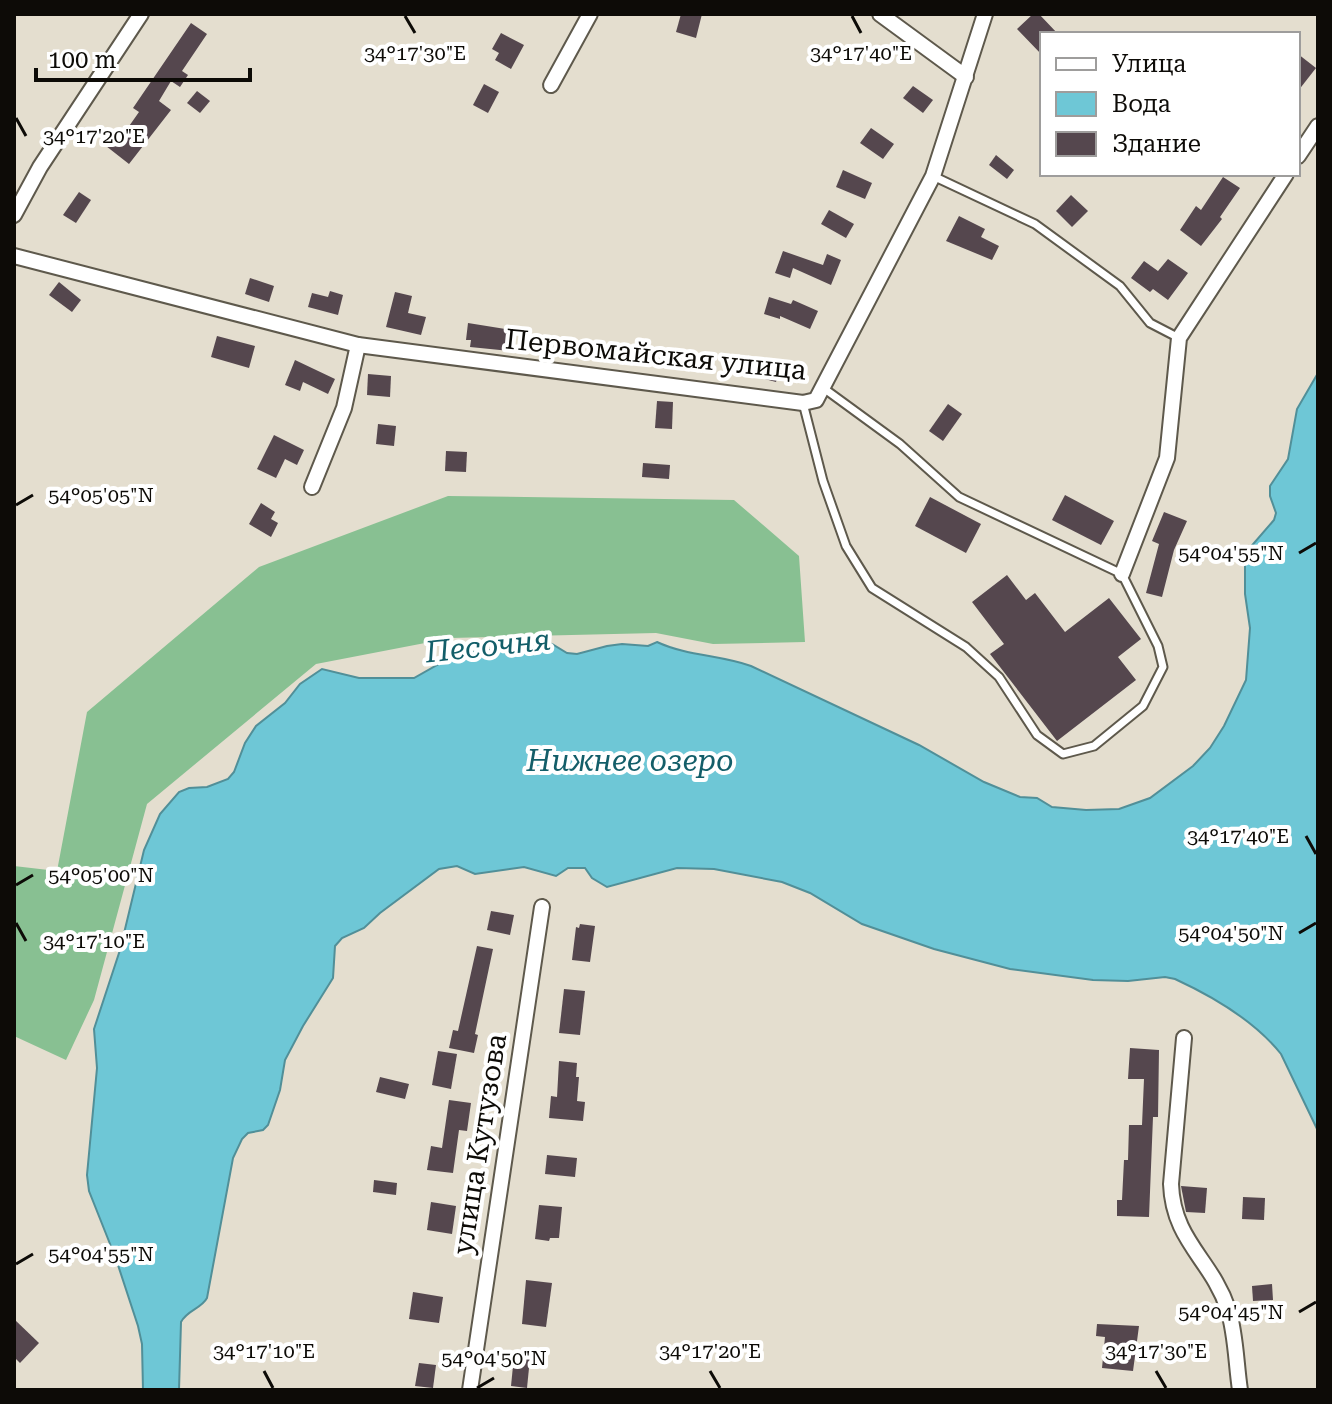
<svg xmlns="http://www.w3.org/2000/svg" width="1332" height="1404" font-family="'Roboto Serif',serif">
  <rect width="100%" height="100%" fill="#e4decf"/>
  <polygon fill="#88c092" points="448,496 734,500 799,556 805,642 713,644 656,633 451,638 316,664 147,804 94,1000 66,1060 14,1036 14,866 57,871 87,712 259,567"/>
  <path fill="#6ec7d6" stroke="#518f98" stroke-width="2" d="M 1318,373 L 1318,1131 L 1281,1054 C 1254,1020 1214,997 1175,979 L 1165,977 L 1128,981 L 1093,980 L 1010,969 L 934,949 L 862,924 L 810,893 L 782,882 L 714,869 L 677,868 L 607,887 L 592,878 L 585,868 L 568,868 L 556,876 L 524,867 L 475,874 L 457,866 L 439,869 L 380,913 L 364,928 L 342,938 L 335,946 L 333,978 L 303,1026 L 285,1060 L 280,1090 L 268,1125 L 263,1130 L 248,1133 L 242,1139 L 233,1158 L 207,1298 C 201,1309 187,1310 181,1322 L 179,1390 L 143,1390 L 142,1344 L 138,1326 L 116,1259 L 89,1191 L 87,1175 L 97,1068 L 94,1029 L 120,950 L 144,850 L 160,814 L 179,792 L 189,788 L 207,787 L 228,779 L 234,772 L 245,743 L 256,726 L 285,703 L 300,684 L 322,669 L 359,678 L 414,678 L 446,660 L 480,650 L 521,650 L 542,643 L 552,644 L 567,653 L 577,654 L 607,646 L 622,644 L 648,646 L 657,642 C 687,656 720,655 751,666 L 919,745 L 984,782 L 1020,797 L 1037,798 L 1052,807 L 1086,810 L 1119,809 L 1150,798 L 1193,766 L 1210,748 L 1224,726 L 1246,680 L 1250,628 L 1245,594 L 1245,564 L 1248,550 L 1274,520 L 1276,513 L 1270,496 L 1270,486 L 1288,459 L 1297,409 Z"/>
  <g fill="#55474e">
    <polygon points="681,14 702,14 696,38 676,32"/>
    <polygon points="1033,14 1039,14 1058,34 1042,34 1042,55 1017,29"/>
    <polygon points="191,23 207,34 182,71 188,75 180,87 171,81 159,101 171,110 129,164 106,146 114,135 120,139 139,112 133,108"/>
    <polygon points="501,33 524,45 511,69 495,60 499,53 492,49"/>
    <polygon points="1298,54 1316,68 1298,91"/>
    <polygon points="484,84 499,92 488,113 473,105"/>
    <polygon points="913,86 933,100 923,113 903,98"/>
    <polygon points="197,91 210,101 200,113 187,103"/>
    <polygon points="871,128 894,144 883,159 860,143"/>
    <polygon points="996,155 1014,170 1007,179 989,165"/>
    <polygon points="843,170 872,183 865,199 836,187"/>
    <polygon points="1223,177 1240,188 1220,217 1222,219 1201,246 1180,230 1196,206 1201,210"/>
    <polygon points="79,192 91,200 76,223 63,215"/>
    <polygon points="1071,195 1088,211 1072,227 1056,211"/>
    <polygon points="829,210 854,224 846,238 821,224"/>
    <polygon points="959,216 985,229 981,237 999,246 992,260 946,241"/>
    <polygon points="783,251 823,265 827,254 841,260 831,285 793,268 790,278 775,273"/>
    <polygon points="1168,259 1188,273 1168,300 1153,289 1150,292 1131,278 1144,261 1158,271"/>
    <polygon points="250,278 274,286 269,302 245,294"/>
    <polygon points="59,282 81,300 72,312 49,295"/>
    <polygon points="330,291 343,295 338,315 308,307 312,293 328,297"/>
    <polygon points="395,292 412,296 408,313 426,317 421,335 386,327"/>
    <polygon points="769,297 791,304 793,300 818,311 810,329 780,316 780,319 764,314"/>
    <polygon points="468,323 512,330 510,351 470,347 471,340 466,340"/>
    <polygon points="217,336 255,346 249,368 211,357"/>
    <polygon points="295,360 335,379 328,394 303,382 300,391 285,385"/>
    <polygon points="756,363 780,369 776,382 753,376"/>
    <polygon points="368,374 391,376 390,397 367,395"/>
    <polygon points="657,401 673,402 672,429 655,428"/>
    <polygon points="948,404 962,414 943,441 929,431"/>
    <polygon points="378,424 396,426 394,446 376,444"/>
    <polygon points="274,435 304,450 297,465 285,459 276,478 257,469"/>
    <polygon points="446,451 467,452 466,472 445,471"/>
    <polygon points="643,463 670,465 669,479 642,477"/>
    <polygon points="1065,495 1114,521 1101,545 1052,520"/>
    <polygon points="930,497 981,524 966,553 915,526"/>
    <polygon points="261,503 275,512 271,519 278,523 271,537 249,524"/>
    <polygon points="1164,512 1187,521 1174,550 1162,597 1146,593 1159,544 1152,541"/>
    <polygon points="1007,575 1026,600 1035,593 1065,632 1109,598 1141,639 1118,657 1136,680 1057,741 990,654 1004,644 972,602"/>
    <polygon points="491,911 514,915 510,935 487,930"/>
    <polygon points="580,924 595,926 590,962 572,960 576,927 579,928"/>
    <polygon points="477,946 493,949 475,1034 478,1035 474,1053 449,1048 453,1030 458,1031"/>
    <polygon points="564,989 585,991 580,1035 559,1033"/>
    <polygon points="1130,1048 1159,1050 1158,1117 1153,1117 1149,1217 1117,1216 1117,1200 1122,1200 1124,1160 1128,1160 1129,1125 1142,1125 1144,1079 1128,1079"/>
    <polygon points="438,1051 457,1054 451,1089 432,1085"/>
    <polygon points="559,1061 577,1063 576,1077 579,1077 577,1101 585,1102 583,1121 549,1118 551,1096 557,1097"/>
    <polygon points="380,1077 409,1084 405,1099 376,1092"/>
    <polygon points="449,1100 471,1103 467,1131 459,1130 453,1173 427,1170 431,1146 442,1148"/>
    <polygon points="547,1155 577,1158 575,1177 545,1174"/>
    <polygon points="374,1180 397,1183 396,1195 373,1192"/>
    <polygon points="1181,1186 1207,1188 1205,1213 1186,1212"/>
    <polygon points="1243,1197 1265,1198 1264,1220 1242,1219"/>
    <polygon points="431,1202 456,1206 452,1234 427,1230"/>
    <polygon points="539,1205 562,1207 559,1238 550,1238 549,1241 535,1239"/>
    <polygon points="526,1280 552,1283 546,1327 522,1324"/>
    <polygon points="1272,1284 1273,1300 1253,1301 1252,1286"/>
    <polygon points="413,1292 443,1297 439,1323 409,1319"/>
    <polygon points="14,1319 39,1343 20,1363 14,1357"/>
    <polygon points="1097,1324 1139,1326 1133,1371 1102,1368 1105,1337 1096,1336"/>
    <polygon points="514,1356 530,1358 527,1388 511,1386"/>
    <polygon points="419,1363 436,1365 433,1388 415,1386"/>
  </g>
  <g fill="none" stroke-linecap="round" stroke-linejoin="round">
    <defs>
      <g id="service">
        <polyline points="933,176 1035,224 1120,286 1150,323 1179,338"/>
        <polyline points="803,403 823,481 846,546 872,588 966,647 999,677 1037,735 1063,754 1094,746 1143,706 1163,667 1158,646 1122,574 959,497 900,444 822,387"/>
      </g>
      <g id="minor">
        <polyline points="880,14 966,77"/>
        <polyline points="551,85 590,14"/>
        <polyline points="1298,156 1318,126"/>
        <polyline points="14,215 40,167 141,14"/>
        <polyline points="14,256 358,345 803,403 816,400 933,176 985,14"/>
        <polyline points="312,487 344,408 358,345"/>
        <polyline points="1122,574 1167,458 1179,338 1286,174"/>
        <path d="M 1184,1038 L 1171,1184 C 1173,1241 1212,1260 1228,1309 C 1236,1334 1236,1364 1240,1390"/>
        <polyline points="470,1390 542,907"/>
      </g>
    </defs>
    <use href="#service" stroke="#5e594c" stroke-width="11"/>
    <use href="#minor" stroke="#5e594c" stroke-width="18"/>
    <use href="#service" stroke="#fff" stroke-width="7"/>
    <use href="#minor" stroke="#fff" stroke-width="14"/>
  </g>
  <path fill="none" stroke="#0d0b07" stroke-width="3" d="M 405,16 L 415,33M 852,16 L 861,33M 16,118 L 26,136M 16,505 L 33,495M 1299,553 L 1316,543M 1306,836 L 1316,854M 16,885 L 33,875M 16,923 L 26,941M 1299,933 L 1316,923M 16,1264 L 33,1254M 1299,1312 L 1316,1302M 264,1371 L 273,1388M 710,1371 L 720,1388M 1156,1371 L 1166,1388M 477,1388 L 494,1378"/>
  <g text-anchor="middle" stroke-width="8" stroke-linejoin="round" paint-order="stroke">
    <g font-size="28" fill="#0d0b07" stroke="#fff">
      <text transform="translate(656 354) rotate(6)" y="10">Первомайская улица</text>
      <text transform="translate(479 1144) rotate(-81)" y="10">улица Кутузова</text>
    </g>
    <g font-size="30" font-style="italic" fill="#135e69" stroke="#fff">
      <text transform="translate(488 646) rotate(-6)" y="10">Песочня</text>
      <text x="630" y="771">Нижнее озеро</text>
    </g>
  </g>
  <g font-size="20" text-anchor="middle" fill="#0d0b07" stroke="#fff" stroke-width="8" stroke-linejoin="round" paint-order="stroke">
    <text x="415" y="60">34°17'30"E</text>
    <text x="861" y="60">34°17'40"E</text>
    <text x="94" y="143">34°17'20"E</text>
    <text x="101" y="502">54°05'05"N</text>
    <text x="1231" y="560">54°04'55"N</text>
    <text x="1238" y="843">34°17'40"E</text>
    <text x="101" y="882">54°05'00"N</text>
    <text x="1231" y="940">54°04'50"N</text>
    <text x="94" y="948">34°17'10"E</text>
    <text x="101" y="1261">54°04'55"N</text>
    <text x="1231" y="1319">54°04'45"N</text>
    <text x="264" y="1358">34°17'10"E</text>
    <text x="710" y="1358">34°17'20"E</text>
    <text x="1156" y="1358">34°17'30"E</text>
    <text x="494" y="1365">54°04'50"N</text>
  </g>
  <rect width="1332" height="1404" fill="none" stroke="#0d0b07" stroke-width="32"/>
  <rect x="1040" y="32" width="260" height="144" fill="#ffffff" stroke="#9e9d9c" stroke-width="2"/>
  <rect x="1056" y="58" width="40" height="12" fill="#ffffff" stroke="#9e9d9c" stroke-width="2"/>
  <text x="1112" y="72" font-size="24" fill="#0d0b07">Улица</text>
  <rect x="1056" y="92" width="40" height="24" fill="#6ec7d6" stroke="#9e9d9c" stroke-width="2"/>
  <text x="1112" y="112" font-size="24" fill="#0d0b07">Вода</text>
  <rect x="1056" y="132" width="40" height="24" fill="#55474e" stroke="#9e9d9c" stroke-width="2"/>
  <text x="1112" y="152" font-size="24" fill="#0d0b07">Здание</text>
  <path d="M36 68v12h214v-12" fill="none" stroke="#0d0b07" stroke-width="4"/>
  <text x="48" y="68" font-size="24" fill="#0d0b07" stroke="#ffffff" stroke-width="6" paint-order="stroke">100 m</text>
</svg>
